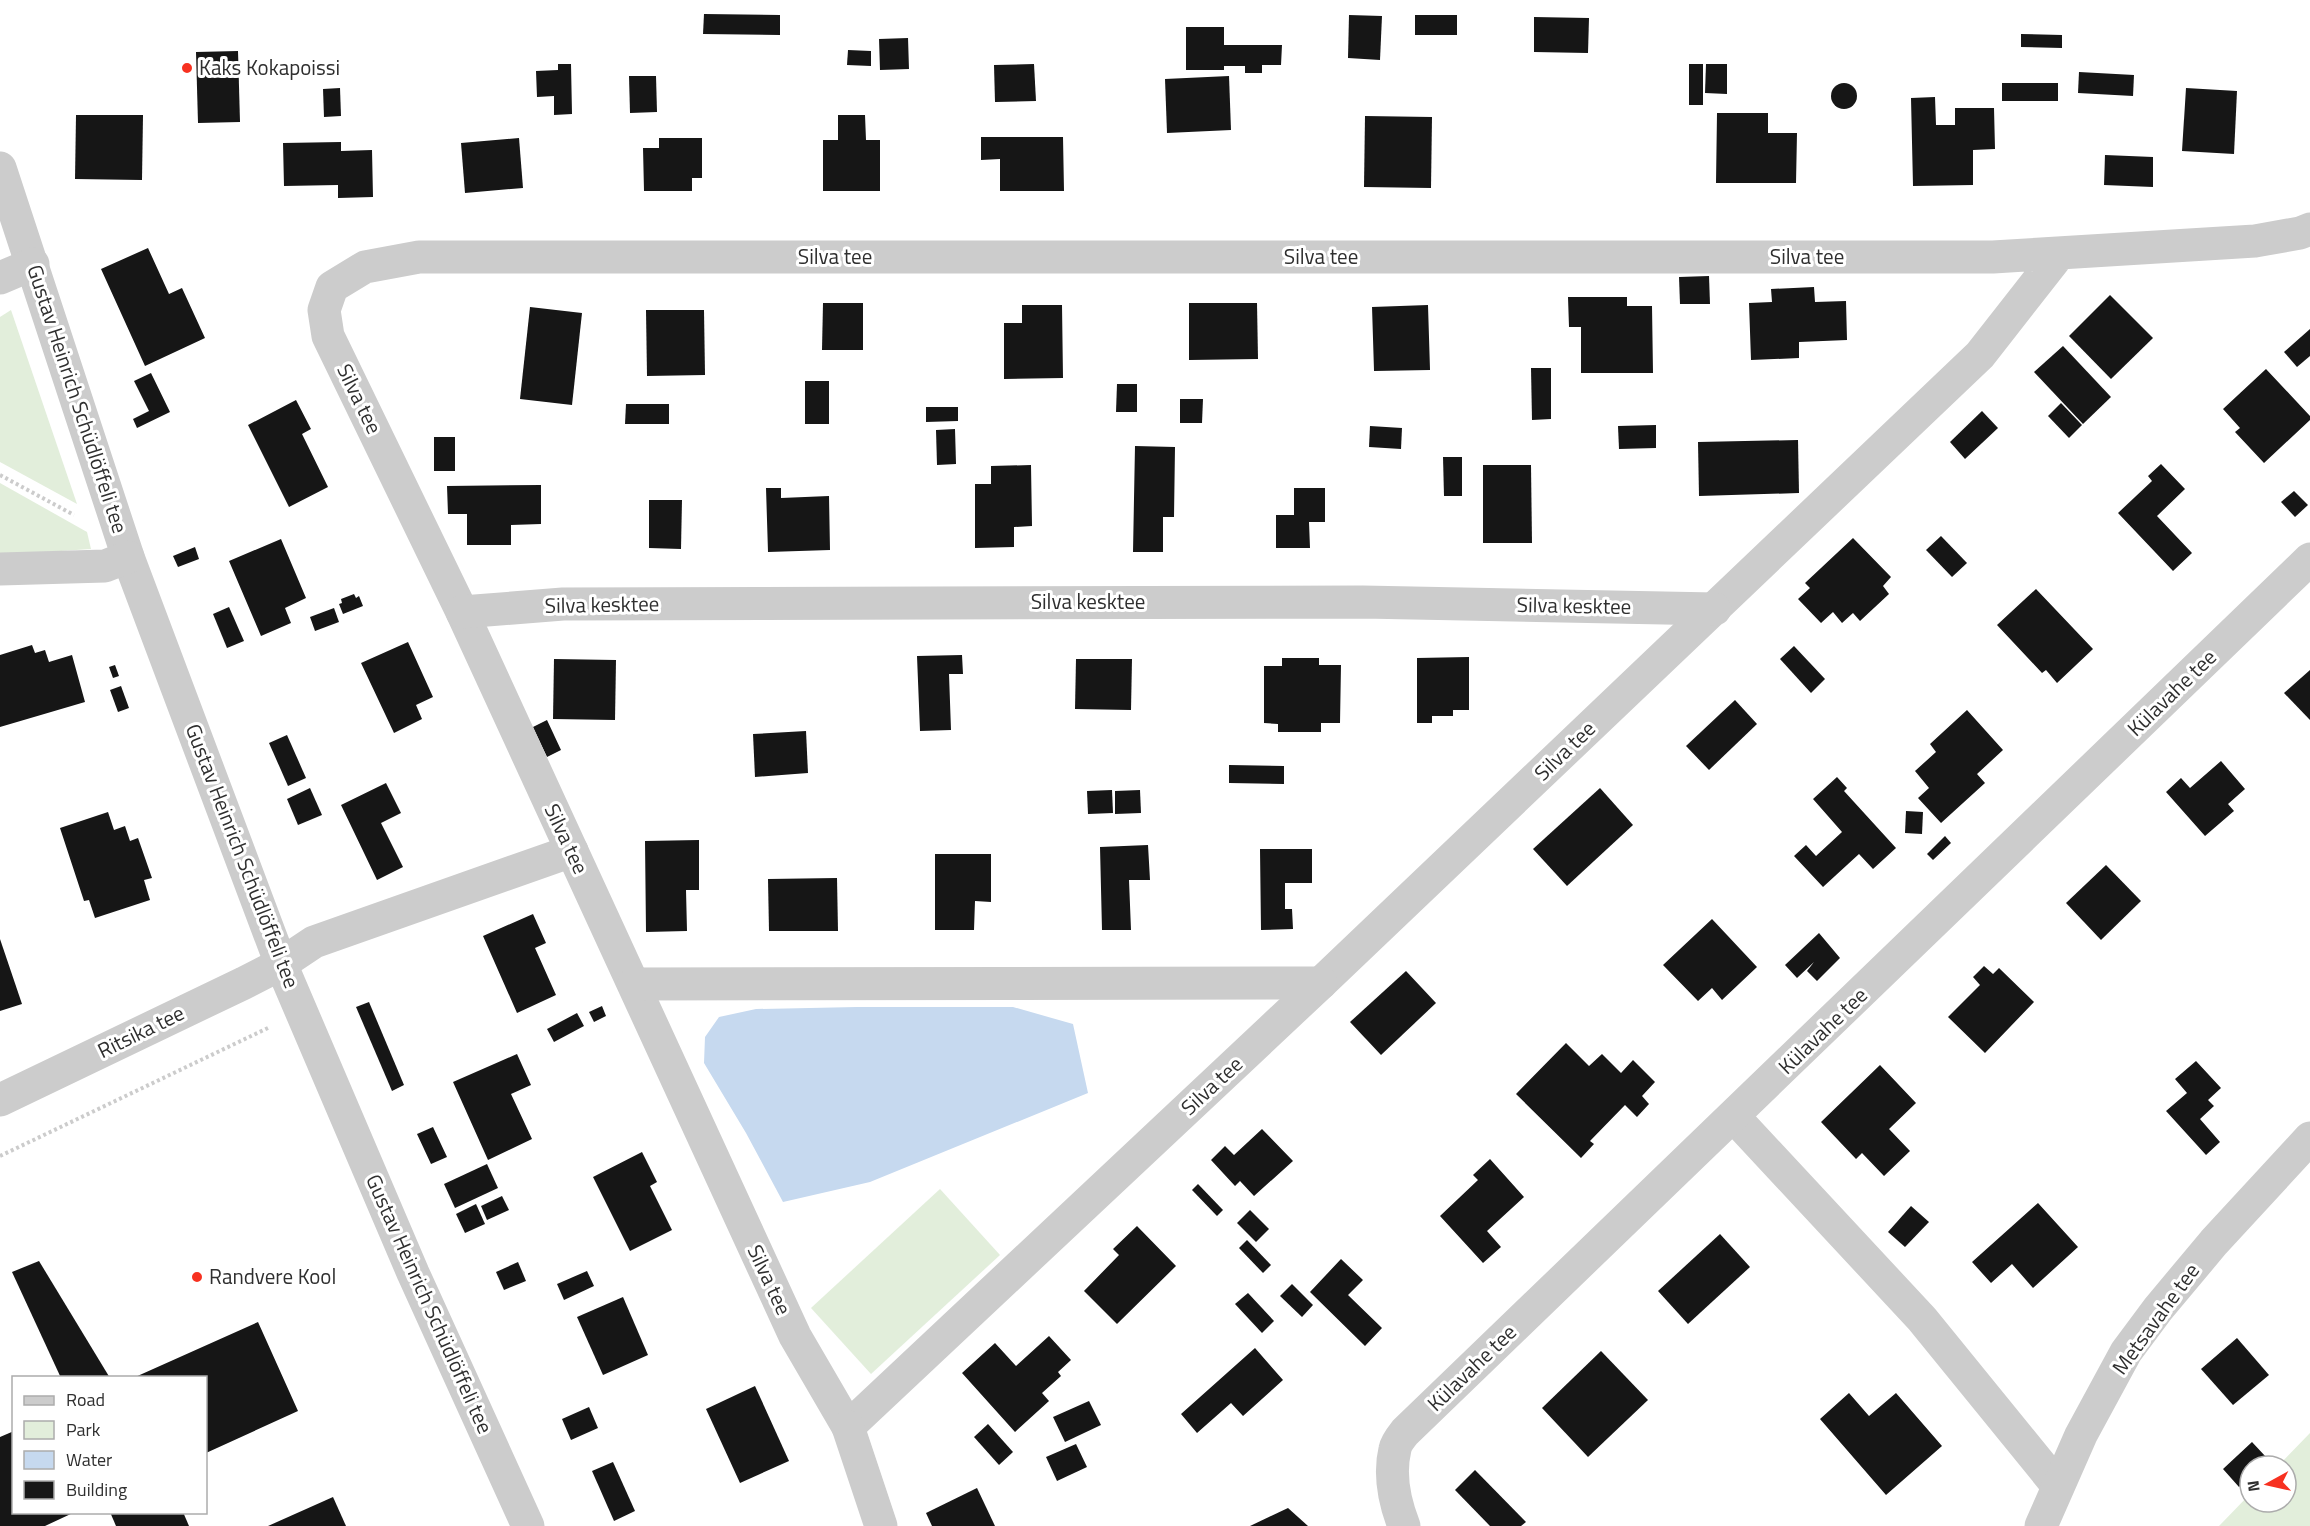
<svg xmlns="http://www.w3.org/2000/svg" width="2310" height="1526" font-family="'Titillium Web',sans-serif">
  <rect width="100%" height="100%" fill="#fff"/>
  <g fill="#e2eedb">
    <polygon points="11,310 77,504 0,462 0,317"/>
    <polygon points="0,483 87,532 91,549 0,555"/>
    <polygon points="940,1189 1000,1255 871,1374 811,1308"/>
    <polygon points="2310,1433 2310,1526 2219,1526 2250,1494 2250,1502 2286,1502 2286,1466 2278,1466"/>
  </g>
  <polygon fill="#c6d9ef" points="857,1007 1013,1007 1073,1024 1088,1093 870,1182 783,1202 746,1133 704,1063 705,1037 719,1017 756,1009"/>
  <g fill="#161616">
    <polygon points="704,14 780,15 780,35 703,34"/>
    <polygon points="1349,15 1382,16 1380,60 1348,58"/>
    <rect x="1415" y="15" width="42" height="20"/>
    <polygon points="1534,17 1589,18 1588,53 1534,52"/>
    <polygon points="1186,27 1224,27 1224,45 1282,45 1281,65 1262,65 1262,73 1245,73 1245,66 1224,66 1224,70 1186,70"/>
    <polygon points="2021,34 2062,35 2062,48 2021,47"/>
    <polygon points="908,38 909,69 880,70 879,39"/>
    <polygon points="848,50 871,51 871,66 847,65"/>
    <polygon points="238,51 240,122 198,123 196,52"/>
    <polygon points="558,64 571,64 572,114 554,115 554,96 537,97 536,71 558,70"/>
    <polygon points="1034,64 1036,101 995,102 994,65"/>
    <rect x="1689" y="64" width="14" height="41"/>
    <polygon points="1706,64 1727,64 1727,94 1705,93"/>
    <polygon points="2079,72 2134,75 2133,96 2078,93"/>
    <polygon points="629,76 656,76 657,112 630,113"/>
    <polygon points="1229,76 1231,130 1167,133 1165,79"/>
    <circle cx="1844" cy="96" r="13"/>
    <rect x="2002" y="83" width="56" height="18"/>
    <polygon points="340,88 341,116 324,117 323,89"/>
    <polygon points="2186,88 2237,91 2234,154 2182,151"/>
    <polygon points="1935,97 1936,125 1955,125 1955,108 1994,108 1995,149 1973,150 1973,185 1913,186 1911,98"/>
    <polygon points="1717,113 1768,113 1768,133 1797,133 1796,183 1716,183"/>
    <polygon points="76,115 143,115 142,180 75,179"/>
    <polygon points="838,115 865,115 866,140 880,140 880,191 823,191 823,140 838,140"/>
    <polygon points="1365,116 1432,117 1431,188 1364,187"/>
    <polygon points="981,137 1063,137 1064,191 1000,191 1000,159 981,160"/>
    <polygon points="519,138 523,188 465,193 461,143"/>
    <polygon points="659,138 702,138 702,178 692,178 692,191 644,191 643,148 659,148"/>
    <polygon points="341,142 341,151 372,150 373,197 338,198 338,185 284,186 283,143"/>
    <polygon points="2105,155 2153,157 2153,187 2104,185"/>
    <polygon points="148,248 169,294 182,288 205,338 145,366 101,269"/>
    <polygon points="1709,276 1710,304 1680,304 1679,277"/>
    <polygon points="1814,287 1815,302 1846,301 1847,340 1799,342 1799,358 1751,360 1749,303 1772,302 1771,289"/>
    <polygon points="2110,295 2153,338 2111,379 2069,336"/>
    <polygon points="1568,297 1627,297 1627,306 1652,306 1653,373 1581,373 1581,327 1569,327"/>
    <polygon points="823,303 863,303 863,350 822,350"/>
    <polygon points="1189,303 1257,303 1258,359 1189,360"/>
    <polygon points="1022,305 1062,305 1063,378 1004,379 1004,323 1022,323"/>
    <polygon points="1428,305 1430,370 1374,371 1372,307"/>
    <polygon points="530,307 582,313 572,405 520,399"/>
    <polygon points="646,310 704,310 705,375 647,376"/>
    <polygon points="2310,329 2310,356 2297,367 2284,352"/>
    <polygon points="2063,346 2111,397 2083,424 2034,372"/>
    <polygon points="1531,368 1551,368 1551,419 1532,420"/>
    <polygon points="2266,369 2310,416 2310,420 2264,463 2235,432 2240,428 2223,409"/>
    <polygon points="151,373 170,412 137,428 133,419 149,411 134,381"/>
    <rect x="805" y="381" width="24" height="43"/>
    <polygon points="1117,384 1137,384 1137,412 1116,412"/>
    <polygon points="1180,399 1203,399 1202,423 1180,423"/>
    <polygon points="296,400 311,429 302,434 328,487 289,507 248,425"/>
    <polygon points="2061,403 2082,425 2069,438 2048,416"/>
    <polygon points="626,404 669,404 669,424 625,424"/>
    <polygon points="926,407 958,407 958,421 926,422"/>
    <polygon points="1982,411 1998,428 1965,459 1950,442"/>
    <polygon points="1656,425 1656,448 1619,449 1618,426"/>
    <polygon points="1370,426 1402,428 1401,449 1369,447"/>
    <polygon points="955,429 956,464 937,465 936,430"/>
    <rect x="434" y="437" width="21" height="34"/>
    <polygon points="1798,440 1799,493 1699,496 1698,442"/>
    <polygon points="1135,446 1175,447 1174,517 1163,517 1163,552 1133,552"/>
    <polygon points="1443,457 1462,457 1462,496 1444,496"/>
    <polygon points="2161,464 2185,489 2157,516 2192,553 2173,571 2118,513 2152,481 2148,476"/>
    <polygon points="1031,465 1032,526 1014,527 1014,547 975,548 975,484 991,484 991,466"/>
    <polygon points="1483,465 1531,465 1532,543 1483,543"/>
    <polygon points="541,485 541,524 511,525 511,545 467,545 467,514 448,514 447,486"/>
    <polygon points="766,488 781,488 781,498 829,496 830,550 768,552"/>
    <polygon points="1294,488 1325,488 1325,522 1309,522 1310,548 1276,548 1276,515 1294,515"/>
    <polygon points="2294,491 2308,505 2295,517 2281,502"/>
    <polygon points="649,500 682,500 681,549 649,548"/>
    <polygon points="1941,536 1967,563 1952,577 1926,550"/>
    <polygon points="1853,538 1891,577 1883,586 1889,594 1860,621 1853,613 1842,623 1833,612 1821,623 1798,599 1810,588 1805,583"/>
    <polygon points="281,539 306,598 285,608 291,623 261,636 229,561"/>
    <polygon points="195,547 199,559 178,567 173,556"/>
    <polygon points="2036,589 2093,649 2057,683 2046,670 2042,673 1997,625"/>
    <polygon points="354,594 356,598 359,596 363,606 343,614 339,604 342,603 341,599"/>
    <polygon points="229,607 244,641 227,648 213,614"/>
    <polygon points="334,608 339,622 315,631 310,617"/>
    <polygon points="408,642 433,697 416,705 422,719 394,733 361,663"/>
    <polygon points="32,645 35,653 45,650 49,662 72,655 85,702 0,727 0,655"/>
    <polygon points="1794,646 1825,679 1811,693 1780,659"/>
    <polygon points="962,655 963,674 949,674 951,730 920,731 917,656"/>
    <polygon points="1469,657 1469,710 1453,710 1453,716 1432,716 1432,723 1417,723 1417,658"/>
    <polygon points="1282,658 1319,658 1319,665 1341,665 1340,723 1321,723 1321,732 1278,732 1278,724 1264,723 1264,666 1282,666"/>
    <polygon points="554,659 616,660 615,720 553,719"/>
    <polygon points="1076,659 1132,659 1131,710 1075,709"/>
    <polygon points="115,665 119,676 113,678 109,667"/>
    <polygon points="2310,670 2310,720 2284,693"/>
    <polygon points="121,686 129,708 118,712 110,690"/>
    <polygon points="1735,700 1757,724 1709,770 1686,746"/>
    <polygon points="1967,710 2003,750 1977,774 1985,783 1941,823 1918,798 1929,788 1915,771 1936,752 1930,744"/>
    <polygon points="547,720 561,750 547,757 533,727"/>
    <polygon points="806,731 808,773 755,777 753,734"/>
    <polygon points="287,735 306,778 288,786 269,743"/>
    <polygon points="2221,761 2245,789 2228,804 2234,811 2205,836 2166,792 2181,778 2190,788"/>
    <polygon points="1229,765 1284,766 1284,784 1229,783"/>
    <polygon points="1837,777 1847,788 1844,791 1896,848 1873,869 1859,854 1823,887 1794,856 1806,845 1816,856 1842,832 1813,799"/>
    <polygon points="386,783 401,813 381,823 403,867 377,880 341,805"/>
    <polygon points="310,788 322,815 298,825 287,799"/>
    <polygon points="1600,788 1633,825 1567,886 1533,849"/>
    <polygon points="1112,790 1113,813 1088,814 1087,791"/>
    <polygon points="1140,790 1141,813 1115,814 1115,791"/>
    <polygon points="1906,811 1923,812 1922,834 1905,833"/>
    <polygon points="108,812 114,830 125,826 130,841 138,838 152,878 144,880 150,900 95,918 89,900 84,901 60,828"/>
    <polygon points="1945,836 1951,843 1933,860 1927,854"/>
    <polygon points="699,840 699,890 686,890 687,931 646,932 645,841"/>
    <polygon points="1148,845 1150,880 1129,880 1131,930 1102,930 1100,847"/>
    <polygon points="1260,849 1312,849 1312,883 1285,883 1285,909 1292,909 1293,929 1261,930"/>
    <polygon points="935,854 991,854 991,902 975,901 974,930 935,930"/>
    <polygon points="2106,865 2141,901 2101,940 2066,903"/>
    <polygon points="837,878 838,931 769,931 768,879"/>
    <polygon points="533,914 546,943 535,948 556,995 517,1013 483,936"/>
    <polygon points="1712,919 1757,967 1722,1000 1712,988 1698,1001 1663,965"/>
    <polygon points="1819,933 1840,958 1817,981 1807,971 1814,962 1797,978 1785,965"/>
    <polygon points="0,939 22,1004 0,1011"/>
    <polygon points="1984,966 1993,974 1999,968 2034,1002 1985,1053 1948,1017 1980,985 1973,977"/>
    <polygon points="1406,971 1436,1003 1381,1055 1350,1022"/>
    <polygon points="369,1002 404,1085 392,1091 356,1007"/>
    <polygon points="602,1006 606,1016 594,1022 589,1012"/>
    <polygon points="577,1013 584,1026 554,1042 547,1029"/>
    <polygon points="1566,1043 1589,1066 1602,1054 1621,1073 1633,1060 1655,1082 1642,1096 1649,1104 1637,1117 1625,1105 1590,1141 1594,1144 1581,1158 1516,1094"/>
    <polygon points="517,1054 531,1085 511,1094 532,1139 488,1160 453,1082"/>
    <polygon points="2196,1061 2221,1088 2208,1100 2214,1106 2200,1119 2220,1142 2206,1155 2166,1111 2187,1093 2175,1079"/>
    <polygon points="1880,1065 1916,1103 1889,1129 1910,1151 1884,1176 1862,1153 1856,1159 1821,1122"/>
    <polygon points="433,1127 447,1157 431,1164 417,1134"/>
    <polygon points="1262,1129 1293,1161 1254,1196 1240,1181 1235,1186 1211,1160 1225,1146 1234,1155"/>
    <polygon points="642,1152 657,1182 650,1186 672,1230 630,1251 593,1177"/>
    <polygon points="1490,1159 1524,1197 1487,1231 1501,1247 1483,1263 1440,1216 1478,1180 1473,1175"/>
    <polygon points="487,1164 498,1188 455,1208 444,1184"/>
    <polygon points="1198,1184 1223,1210 1217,1216 1192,1190"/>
    <polygon points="502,1196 509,1210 487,1220 481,1206"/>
    <polygon points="2038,1203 2078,1247 2033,1288 2012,1264 1991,1283 1972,1262"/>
    <polygon points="476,1204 485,1224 465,1233 456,1214"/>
    <polygon points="1911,1206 1929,1222 1905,1247 1888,1232"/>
    <polygon points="1250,1210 1269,1229 1256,1242 1237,1223"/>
    <polygon points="1137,1226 1176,1266 1117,1324 1084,1291 1119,1255 1113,1249"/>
    <polygon points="1720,1234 1750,1267 1688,1324 1658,1291"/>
    <polygon points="1247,1240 1271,1265 1263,1273 1239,1248"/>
    <polygon points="1341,1259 1363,1280 1348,1295 1382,1328 1365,1346 1310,1292"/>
    <polygon points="39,1261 110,1378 61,1378 12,1272"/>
    <polygon points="518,1262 526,1281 504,1290 496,1272"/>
    <polygon points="587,1271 594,1286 564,1300 557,1284"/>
    <polygon points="1292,1284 1313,1305 1302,1317 1280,1296"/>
    <polygon points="1248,1293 1274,1321 1262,1333 1235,1304"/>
    <polygon points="623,1297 648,1355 603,1375 577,1317"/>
    <polygon points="258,1322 298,1411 206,1453 206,1378 133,1378"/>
    <polygon points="1049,1336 1071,1360 1058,1372 1061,1376 1042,1393 1049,1401 1015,1432 962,1373 995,1343 1016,1366"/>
    <polygon points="2237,1338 2269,1375 2233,1405 2201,1369"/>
    <polygon points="1255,1348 1283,1380 1243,1416 1231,1403 1197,1433 1181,1414"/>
    <polygon points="1601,1351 1648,1400 1588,1457 1542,1408"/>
    <polygon points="755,1386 789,1461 740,1483 706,1409"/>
    <polygon points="1849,1393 1869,1416 1896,1393 1942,1446 1886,1495 1820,1419"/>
    <polygon points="1089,1401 1101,1425 1065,1442 1053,1417"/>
    <polygon points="589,1407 598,1428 571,1440 562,1419"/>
    <polygon points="988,1424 1013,1452 999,1465 974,1437"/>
    <polygon points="14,1431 14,1512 75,1512 45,1526 0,1526 0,1437"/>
    <polygon points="2252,1442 2266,1457 2257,1466 2250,1466 2250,1476 2239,1487 2223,1469"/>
    <polygon points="1076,1444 1087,1467 1057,1481 1046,1457"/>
    <polygon points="613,1462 635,1511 614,1521 592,1471"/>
    <polygon points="1475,1470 1526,1522 1521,1526 1490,1526 1455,1490"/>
    <polygon points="977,1488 995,1526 932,1526 926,1513"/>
    <polygon points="333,1497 346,1526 268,1526"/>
    <polygon points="1288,1508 1308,1526 1250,1526"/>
    <polygon points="110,1512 183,1512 189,1526 116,1526"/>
  </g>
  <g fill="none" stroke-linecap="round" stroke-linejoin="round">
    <g stroke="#ccc" stroke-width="4" stroke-dasharray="3 3" stroke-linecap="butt">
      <polyline points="0,475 74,515"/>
      <polyline points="0,1156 270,1027"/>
    </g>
    <g stroke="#ccc" stroke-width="33">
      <polyline points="0,168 128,557 281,964 413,1273 528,1526"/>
      <polyline points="2059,254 1980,355 1321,983 848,1427 795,1336 462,612 328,336 324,310 332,287 365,267 419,257 1993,257 2255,241 2300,233 2310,229"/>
      <polyline points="0,278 33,264"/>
      <polyline points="0,569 105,566 128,557"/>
      <polyline points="462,612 563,604 1363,602 1715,609"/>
      <polyline points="634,984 1321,983"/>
      <polyline points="0,1100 244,983 281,964 314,942 572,851"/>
      <polyline points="1734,1117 1922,1319 2057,1485"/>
      <polyline points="848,1427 881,1526"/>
      <path d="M 1404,1526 C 1395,1503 1389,1474 1395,1449 C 1396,1443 1401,1437 1405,1432 L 2310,559"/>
      <polyline points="2041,1526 2081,1435 2126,1352 2158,1309 2214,1242 2310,1138"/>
    </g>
  </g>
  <g fill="#f73120" stroke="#fff" stroke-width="2">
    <circle cx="187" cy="68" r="6"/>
    <circle cx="197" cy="1277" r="6"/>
  </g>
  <g text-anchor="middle" stroke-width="6" stroke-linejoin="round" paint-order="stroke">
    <g font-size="21" fill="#2f2f2f" stroke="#fff" text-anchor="start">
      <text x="199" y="75">Kaks Kokapoissi</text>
      <text x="209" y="1284">Randvere Kool</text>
    </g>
    <g font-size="21" fill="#2f2f2f" stroke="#fff">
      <text x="835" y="264">Silva tee</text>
      <text x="1321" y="264">Silva tee</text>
      <text x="1807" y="264">Silva tee</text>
      <text transform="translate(77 399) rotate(72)" y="7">Gustav Heinrich Schüdlöffeli tee</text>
      <text transform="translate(359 399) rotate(64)" y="7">Silva tee</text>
      <text x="1088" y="609">Silva kesktee</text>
      <text transform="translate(602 605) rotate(-1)" y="7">Silva kesktee</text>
      <text transform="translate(1574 606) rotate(1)" y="7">Silva kesktee</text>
      <text transform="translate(2172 693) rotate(-44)" y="7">Külavahe tee</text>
      <text transform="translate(1565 751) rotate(-44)" y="7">Silva tee</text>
      <text transform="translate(566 839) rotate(65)" y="7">Silva tee</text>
      <text transform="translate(242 856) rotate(69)" y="7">Gustav Heinrich Schüdlöffeli tee</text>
      <text transform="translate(1823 1031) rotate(-44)" y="7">Külavahe tee</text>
      <text transform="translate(141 1032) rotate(-26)" y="7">Ritsika tee</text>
      <text transform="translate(1212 1086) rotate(-43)" y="7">Silva tee</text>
      <text transform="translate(769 1280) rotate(65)" y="7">Silva tee</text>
      <text transform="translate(429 1304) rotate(66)" y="7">Gustav Heinrich Schüdlöffeli tee</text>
      <text transform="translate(2156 1319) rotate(-54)" y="7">Metsavahe tee</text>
      <text transform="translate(1472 1368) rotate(-44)" y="7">Külavahe tee</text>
    </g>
  </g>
  <rect x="12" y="1376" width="195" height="138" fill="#ffffff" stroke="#acacac" stroke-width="1.5"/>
  <rect x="24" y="1396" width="30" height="9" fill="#cccccc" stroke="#acacac" stroke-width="1.5"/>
  <text x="66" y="1406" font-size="18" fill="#2f2f2f">Road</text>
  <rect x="24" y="1421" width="30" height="18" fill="#e2eedb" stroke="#acacac" stroke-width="1.5"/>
  <text x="66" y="1436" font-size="18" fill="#2f2f2f">Park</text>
  <rect x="24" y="1451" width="30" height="18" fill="#c6d9ef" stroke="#acacac" stroke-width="1.5"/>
  <text x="66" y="1466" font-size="18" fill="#2f2f2f">Water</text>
  <rect x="24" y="1481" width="30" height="18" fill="#161616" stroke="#acacac" stroke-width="1.5"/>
  <text x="66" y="1496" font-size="18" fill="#2f2f2f">Building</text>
  <g transform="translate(2268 1484) rotate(262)"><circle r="28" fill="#ffffff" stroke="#acacac" stroke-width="1.5"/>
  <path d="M0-4.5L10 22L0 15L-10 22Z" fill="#f73120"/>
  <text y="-9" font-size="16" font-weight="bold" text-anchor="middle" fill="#2f2f2f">N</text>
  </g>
</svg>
